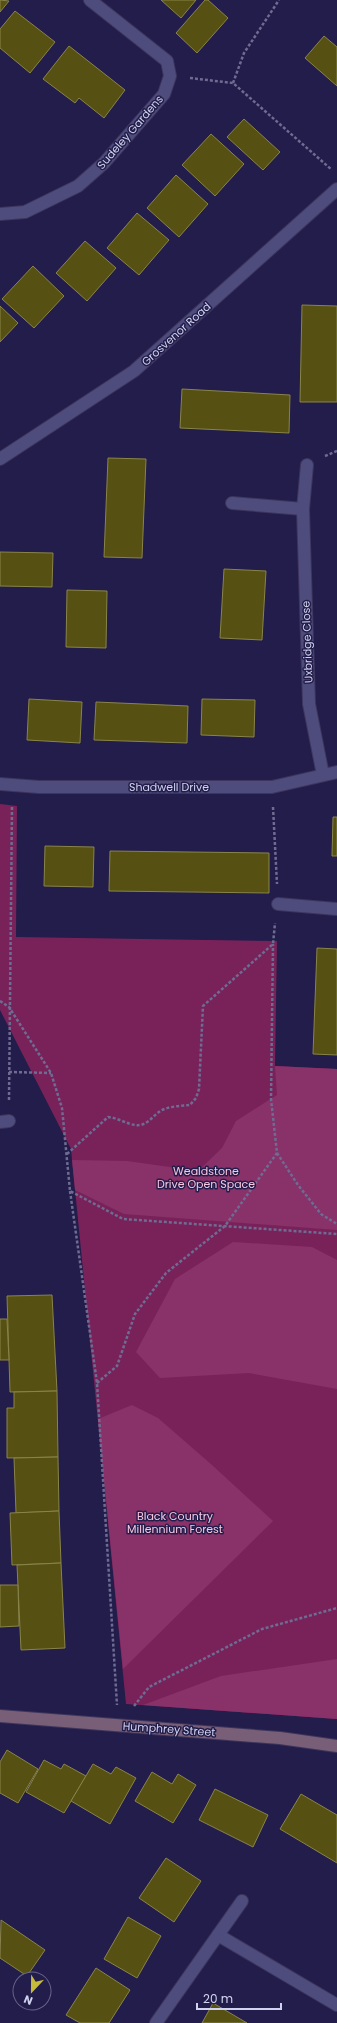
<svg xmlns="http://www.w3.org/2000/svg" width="337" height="2023" font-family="Poppins,sans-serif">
  <rect width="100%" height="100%" fill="#221d4a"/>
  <polygon fill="#79225a" points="0,804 17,806 16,937 277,941 275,1066 337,1069 337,1719 126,1704 71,1149 0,1010"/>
  <g fill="#893169">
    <polygon points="275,1066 337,1069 337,1230 124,1214 75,1190 72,1160 127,1161 198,1171 222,1148 236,1121 277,1095"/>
    <polygon points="233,1242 312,1247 337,1260 337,1389 249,1373 160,1378 136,1352 175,1279"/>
    <polygon points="132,1405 158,1418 212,1465 273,1521 123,1669 98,1419"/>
    <polygon points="337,1659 337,1719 143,1705 221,1676"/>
  </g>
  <g fill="#565113" stroke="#898449">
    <polygon points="0,0 9,1 0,12"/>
    <polygon points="161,0 196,0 181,18"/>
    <polygon points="205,0 208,0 228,18 197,53 176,33"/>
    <polygon points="15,11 55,42 30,73 0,48 0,29"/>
    <polygon points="324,36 337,47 337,86 305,58"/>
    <polygon points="69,46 125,90 104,118 79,98 75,103 43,79"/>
    <polygon points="244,119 280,152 263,170 227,137"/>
    <polygon points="211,134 244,164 215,196 182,165"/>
    <polygon points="176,175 208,204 179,237 147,208"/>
    <polygon points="137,213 169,240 139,275 107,248"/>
    <polygon points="85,241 116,268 87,301 56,273"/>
    <polygon points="33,266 64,296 34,328 2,299"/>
    <polygon points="302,305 337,306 337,402 300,402"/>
    <polygon points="0,306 18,323 0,342"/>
    <polygon points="182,389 290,395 289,433 180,428"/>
    <polygon points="108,458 146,459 142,558 104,557"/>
    <polygon points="0,552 53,553 52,587 0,586"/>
    <polygon points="224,569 266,571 262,640 220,638"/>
    <polygon points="67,590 107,591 106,648 66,647"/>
    <polygon points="29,699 82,702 80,743 27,740"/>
    <polygon points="202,699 255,700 254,737 201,735"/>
    <polygon points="96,702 188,706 187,743 94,740"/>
    <polygon points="333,817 337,817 337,856 332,856"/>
    <polygon points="45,846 94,847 93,887 44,886"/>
    <polygon points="110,851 269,853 269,893 109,891"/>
    <polygon points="317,948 337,949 337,1055 313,1054"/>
    <polygon points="52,1295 57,1391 10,1392 7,1296"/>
    <polygon points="0,1319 7,1319 9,1360 0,1360"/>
    <polygon points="57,1391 58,1457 7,1458 7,1408 14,1408 14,1392"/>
    <polygon points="58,1457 59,1511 16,1513 14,1458"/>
    <polygon points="59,1511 61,1563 12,1565 10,1513"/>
    <polygon points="61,1563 65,1648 21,1650 17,1565"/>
    <polygon points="0,1585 18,1585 19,1626 0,1627"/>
    <polygon points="7,1750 38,1769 18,1803 0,1793 0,1762"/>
    <polygon points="44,1760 61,1769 64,1764 86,1776 64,1813 26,1792"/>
    <polygon points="93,1764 111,1774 116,1767 136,1778 110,1824 71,1801"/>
    <polygon points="152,1772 172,1784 178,1774 196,1785 173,1823 135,1801"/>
    <polygon points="215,1789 268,1815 253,1847 199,1820"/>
    <polygon points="301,1794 337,1815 337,1863 280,1829"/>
    <polygon points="166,1858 201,1881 174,1922 139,1898"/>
    <polygon points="128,1917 161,1936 137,1978 104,1959"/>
    <polygon points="1,1920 45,1950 27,1976 0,1958"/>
    <polygon points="96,1968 130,1990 109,2023 80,2023 66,2015"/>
    <polygon points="213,2003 247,2023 202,2023"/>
  </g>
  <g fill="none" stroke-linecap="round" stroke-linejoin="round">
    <defs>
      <g id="street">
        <polyline points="0,214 25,212 78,186 104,163 164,94 170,76 167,61 90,0"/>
        <polyline points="0,459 134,371 337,189"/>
        <polyline points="307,465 303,509 309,704 323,775"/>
        <polyline points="232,503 303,509"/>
        <polyline points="0,784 39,787 272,787 337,772"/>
        <polyline points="278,904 337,909"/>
        <polyline points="0,1122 9,1121"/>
        <polyline points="218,1935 242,1901"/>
        <polyline points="156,2023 218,1935 337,2005"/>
      </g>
      <polyline id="secondary" points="0,1716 280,1738 337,1746"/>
    </defs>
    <use href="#street" stroke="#3d355d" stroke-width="14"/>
    <use href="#secondary" stroke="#3d355d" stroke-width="14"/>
    <g stroke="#6e6c92" stroke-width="2.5" stroke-dasharray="3 2" stroke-linecap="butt">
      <polyline points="190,78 233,83 332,170"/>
      <polyline points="233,83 244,53 279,0"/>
      <polyline points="325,456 337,451"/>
      <polyline points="273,807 277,884"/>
      <polyline points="0,1001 9,1007 51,1073 62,1108 70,1191 123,1219 337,1234"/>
      <polyline points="9,1072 51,1073"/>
      <polyline points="9,1100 12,805"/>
      <polyline points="277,1153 298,1185 321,1214 337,1224"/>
      <path d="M 67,1154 L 108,1117 C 118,1118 127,1124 135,1125 C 147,1127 153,1115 162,1110 C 171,1106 181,1106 190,1105 L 196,1098 L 199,1089 L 203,1006 L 273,944 L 275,923"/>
      <polyline points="70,1191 97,1383 117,1705"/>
      <polyline points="97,1383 117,1366 135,1314 166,1273 225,1226 277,1153 271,1099 273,944"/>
      <polyline points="134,1706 149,1687 262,1629 337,1608"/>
    </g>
    <use href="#street" stroke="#4e4c7d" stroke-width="12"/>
    <use href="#secondary" stroke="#785e76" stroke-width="12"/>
  </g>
  <g text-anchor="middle" stroke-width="3" stroke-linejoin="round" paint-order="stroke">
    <g font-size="11" fill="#d1d2ef" stroke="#221d4a">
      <text transform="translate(130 132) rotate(-49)" y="4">Sudeley Gardens</text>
      <text transform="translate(176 334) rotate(-42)" y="4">Grosvenor Road</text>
      <text transform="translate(307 642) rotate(-92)" y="4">Uxbridge Close</text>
      <text x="169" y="791">Shadwell Drive</text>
      <text transform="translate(169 1729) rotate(4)" y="4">Humphrey Street</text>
    </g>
    <g font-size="11" fill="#f8c6e1" stroke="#221d4a">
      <text x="206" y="1175">Wealdstone<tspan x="206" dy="13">Drive Open Space</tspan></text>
      <text x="175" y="1520">Black Country<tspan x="175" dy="13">Millennium Forest</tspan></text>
    </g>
  </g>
  <g transform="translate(32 1991) rotate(202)"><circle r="19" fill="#221d4a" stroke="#68658c"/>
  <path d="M0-3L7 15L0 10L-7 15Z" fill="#c6bc3c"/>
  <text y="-6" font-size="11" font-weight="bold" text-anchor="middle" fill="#d1d2ef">N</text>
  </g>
  <path d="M197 2003v6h84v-6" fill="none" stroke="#d1d2ef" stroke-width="2"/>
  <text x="203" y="2003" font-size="12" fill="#d1d2ef" stroke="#221d4a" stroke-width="3" paint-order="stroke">20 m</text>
</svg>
